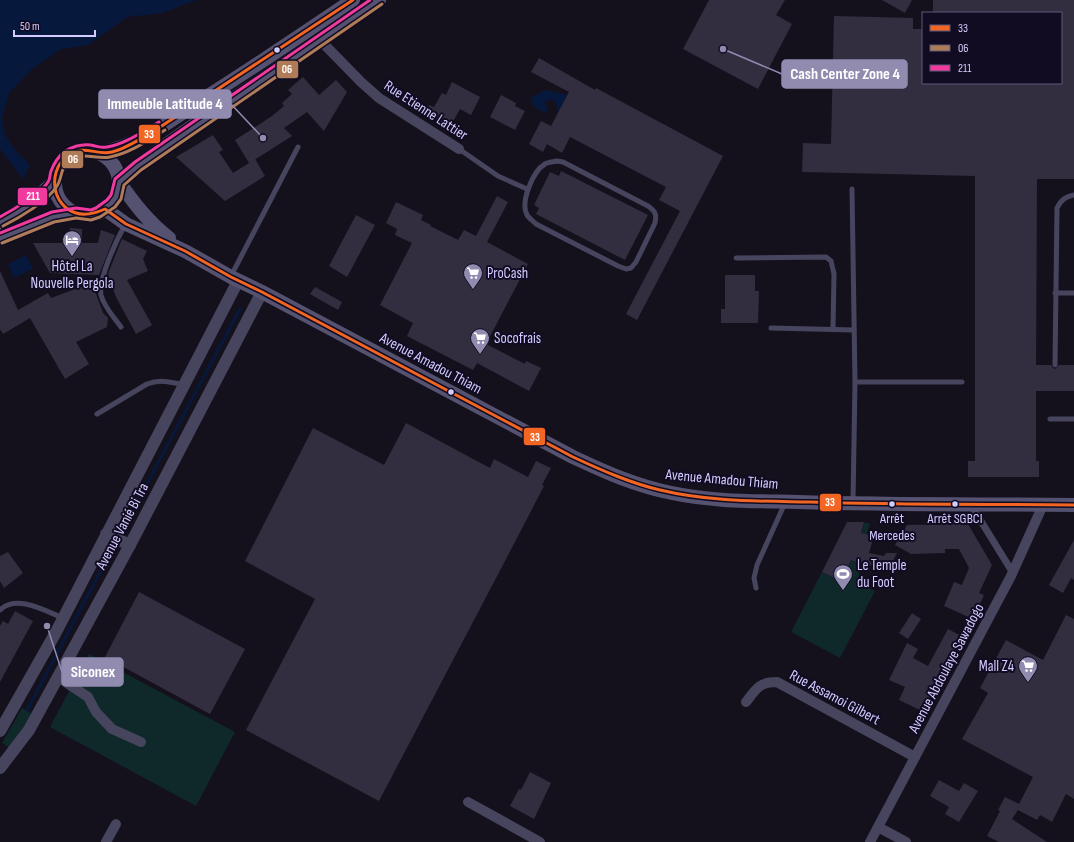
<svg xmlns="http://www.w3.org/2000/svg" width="1074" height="842" font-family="'Sofia Sans Condensed',sans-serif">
  <rect width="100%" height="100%" fill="#14111d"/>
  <g fill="#0f282a">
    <polygon points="864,523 870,523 862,551 856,562 860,563 858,582 875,591 840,658 791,632 822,572 841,581 856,550"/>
    <polygon points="89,654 235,732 196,806 50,727"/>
    <polygon points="22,708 35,715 10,748 2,743"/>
  </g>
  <g fill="#07183d">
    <polygon points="0,0 197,0 162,13 127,17 88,45 61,49 31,70 9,93 2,118 5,135 15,150 30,165 23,179 0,149"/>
    <path d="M 545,90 L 567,95 L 558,113 L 556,104 L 554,100 L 548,100 L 544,103 L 548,109 L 545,113 C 539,110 530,105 531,98 Z"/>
    <polygon points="26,255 33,269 14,278 8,264"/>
  </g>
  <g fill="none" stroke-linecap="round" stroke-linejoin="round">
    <g stroke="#07183d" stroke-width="3">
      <polyline points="118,538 240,309"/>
      <polyline points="27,710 116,542"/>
    </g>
  </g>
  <g fill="#322e3f">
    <polygon points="709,0 785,0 776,15 792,24 758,89 683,49"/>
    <polygon points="882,0 912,0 905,13"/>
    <polygon points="933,0 1074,0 1074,179 1037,179 1036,365 1051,365 1053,368 1055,369 1059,365 1074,365 1074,391 1036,391 1036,461 1039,461 1039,477 968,477 968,461 975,461 975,176 802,172 803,143 831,144 834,16 913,18 913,29 923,29 923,83 1061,83 1061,13 933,13"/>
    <polygon points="539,58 595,90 596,88 723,156 637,320 626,314 680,211 659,200 666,187 570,137 562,153 547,144 543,152 529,144 541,121 551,126 569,92 531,72"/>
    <polygon points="303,77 319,95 336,80 347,92 324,131 307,112 284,128 292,136 253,161 255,159 265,176 225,201 176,157 213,135 223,150 219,152 233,173 249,163 235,140 272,116 284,106 282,103 292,94 288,90"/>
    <polygon points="452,82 480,97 471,115 460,109 450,127 425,113 429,105 434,107 442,93 446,95"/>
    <polygon points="501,95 516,103 515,106 525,111 515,130 490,117"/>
    <polygon points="561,171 648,215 625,260 536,214 539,208 534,205 550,172 559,176"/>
    <polygon points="497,196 508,202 487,242 528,264 486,344 525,364 526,361 541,368 529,391 477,363 473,370 407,336 413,323 380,305 412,243 395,235 397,229 386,223 396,202 423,215 421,220 431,225 430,226 458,240 464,230 476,236"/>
    <polygon points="356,215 375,225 347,277 329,266"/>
    <polygon points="70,228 82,229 82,243 98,243 101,230 115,235 99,275 50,273 33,243 70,243"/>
    <polygon points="122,239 147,251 143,259 148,271 127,280 152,325 136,334 116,297 108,276 110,275 108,275 109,271"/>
    <polygon points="0,271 18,310 48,293 51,298 89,284 96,294 103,313 108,318 107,327 76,342 89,364 65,379 30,318 3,334 0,329"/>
    <polygon points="725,275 755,275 755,291 759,291 758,323 721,323 721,309 725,309"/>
    <polygon points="315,287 342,302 338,310 310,294"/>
    <polygon points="406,423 490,468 494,459 528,477 536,461 551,468 542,485 544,486 505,561 379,801 246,730 315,599 245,561 313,428 384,465"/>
    <polygon points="847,522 864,522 861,533 874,536 869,553 884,556 886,553 897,553 888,570 851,560 841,581 822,572"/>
    <polygon points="968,524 992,565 979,593 984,595 973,619 944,606 954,582 962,585 969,568 959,549 945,549 945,553 911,554 895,545 907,525"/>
    <polygon points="1074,540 1074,580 1071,578 1063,593 1049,585"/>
    <polygon points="8,552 23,573 4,588 0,581 0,556"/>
    <polygon points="139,592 245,649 210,714 105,657"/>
    <polygon points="15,611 33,621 0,682 0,626 3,621 8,624"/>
    <polygon points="912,613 921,619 908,639 899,633"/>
    <polygon points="1066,615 1074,619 1074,799 1066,794 1052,822 1040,815 1037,820 1018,810 1012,819 1047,842 999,842 987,836 1000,811 998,810 1005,797 1019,804 1033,777 962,739 988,693 980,688 1006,640 1043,660"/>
    <polygon points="948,629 965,638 950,667 948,665 924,712 899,700 905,687 889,680 907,643 918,649 913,658 928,666"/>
    <polygon points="530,772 551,783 534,819 510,806 519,789 521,790"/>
    <polygon points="939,780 959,791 964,783 978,791 959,822 945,814 949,807 930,796"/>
  </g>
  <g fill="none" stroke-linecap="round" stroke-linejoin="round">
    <g stroke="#47455e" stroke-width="5">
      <polyline points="459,149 498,176 527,189"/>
      <path d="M 557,161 L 563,162 L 648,206 C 655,211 657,214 655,223 L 636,262 L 631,268 L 626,269 L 618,266 L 536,224 C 533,221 529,218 527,215 C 520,202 533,171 545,164 C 548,162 553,162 557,161 Z"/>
      <polyline points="852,189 855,382 853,502"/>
      <polyline points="736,258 826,257 831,261 834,274 833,328"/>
      <polyline points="231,276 298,147"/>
      <polyline points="1055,293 1074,293"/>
      <path d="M 121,327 C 114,317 104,307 101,295 C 98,279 117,239 125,225"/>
      <polyline points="771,328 854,330"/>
      <path d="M 1055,365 L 1057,208 C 1061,200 1065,197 1074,195"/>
      <polyline points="855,382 962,382"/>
      <path d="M 97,414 L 147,384 C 160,379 171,382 185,385"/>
      <polyline points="1050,419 1074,419"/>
      <polyline points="756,588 754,578 757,565 785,503"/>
      <path d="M 0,610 C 17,594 45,611 63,618"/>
    </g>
    <polyline stroke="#47455e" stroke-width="7" points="971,505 1013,573"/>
    <g stroke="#47455e" stroke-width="10">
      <polyline points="320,40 361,82 379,98 459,149"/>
      <polyline points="58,677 88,697 96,712 112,729 141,742"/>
      <path d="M 746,702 C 756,689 759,682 777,682 L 915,757"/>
      <polyline points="468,802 540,842"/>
      <polyline points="878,827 906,842"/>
      <polyline points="106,842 116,824"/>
      <polyline points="870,842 1011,576 1043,505"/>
    </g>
    <g stroke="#47455e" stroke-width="12">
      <polyline points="106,534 130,545"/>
      <polyline points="0,731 55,634 238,281"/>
      <polyline points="0,768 29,730 58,677 130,545 262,292"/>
    </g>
    <g stroke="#555271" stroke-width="14">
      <circle cx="87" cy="183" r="32"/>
      <path d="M 100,153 C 137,146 167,123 197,103 C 250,70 301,35 353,0"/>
      <path d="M 119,182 C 158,148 202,120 245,91 C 290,61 334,29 379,0"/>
      <path d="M 119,182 C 134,203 148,222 169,238"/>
      <path d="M 105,209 L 126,224 L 185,251 L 231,277 L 262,292 L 573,457 C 605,472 636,486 672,493 C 713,502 757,501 798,502 C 890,505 982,504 1074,505"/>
      <polyline points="0,223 32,202 54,182"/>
      <polyline points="0,238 53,217 76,213"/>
    </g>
    <defs>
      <path id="bus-1" d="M 353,0 L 148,135 C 136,141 125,149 112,152 C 94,156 83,142 65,158 C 48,173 52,206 76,213 C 86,216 96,213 105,209 L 126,224 L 185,251 L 231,277 L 262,292 L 573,457 C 601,470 630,483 660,490 C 710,502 760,501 811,502 C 899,505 986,504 1074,505"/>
      <g id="bus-2">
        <path d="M 3,226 C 19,218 48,201 57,186 C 63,177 59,168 71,160 C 84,151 96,160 110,157 C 130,153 147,141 165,130"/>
        <polyline points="2,243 54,222 76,218 91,220 100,217 115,207 121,199 124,185 141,170 382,4"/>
      </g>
      <g id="bus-3">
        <path d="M 0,217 C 11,211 45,191 49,180 C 50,178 50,174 51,171 C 54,163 59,156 65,151 C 74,146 85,143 95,146 C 100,147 102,148 107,147 C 126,144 143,131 159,122"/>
        <polyline points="0,233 52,212 76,208 91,210 96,208 107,200 111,195 115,179 135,162 370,0"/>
      </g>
    </defs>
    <use href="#bus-1" stroke="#110c22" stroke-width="6"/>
    <use href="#bus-2" stroke="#110c22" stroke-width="6"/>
    <use href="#bus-3" stroke="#110c22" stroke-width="6"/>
    <use href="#bus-1" stroke="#f26522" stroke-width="3"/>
    <use href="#bus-2" stroke="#b07c57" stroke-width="3"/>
    <use href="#bus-3" stroke="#f13a9d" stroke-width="3"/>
  </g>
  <defs>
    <symbol id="hotel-pin" viewBox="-11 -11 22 30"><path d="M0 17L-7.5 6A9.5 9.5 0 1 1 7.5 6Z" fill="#918bb0" stroke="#110c22"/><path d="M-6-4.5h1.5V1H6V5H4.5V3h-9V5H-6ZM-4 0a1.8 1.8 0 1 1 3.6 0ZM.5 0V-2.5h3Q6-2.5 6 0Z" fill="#fff"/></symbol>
    <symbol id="supermarket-pin" viewBox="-11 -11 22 30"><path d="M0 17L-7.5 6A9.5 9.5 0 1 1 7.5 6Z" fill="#918bb0" stroke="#110c22"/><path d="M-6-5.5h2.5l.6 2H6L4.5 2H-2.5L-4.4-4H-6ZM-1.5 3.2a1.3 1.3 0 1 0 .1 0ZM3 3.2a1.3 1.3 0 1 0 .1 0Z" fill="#fff"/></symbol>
    <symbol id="stadium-pin" viewBox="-11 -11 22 30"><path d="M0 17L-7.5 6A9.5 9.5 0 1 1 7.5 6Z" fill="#918bb0" stroke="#110c22"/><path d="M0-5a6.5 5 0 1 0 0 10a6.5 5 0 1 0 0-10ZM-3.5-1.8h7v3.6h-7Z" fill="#fff"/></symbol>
  </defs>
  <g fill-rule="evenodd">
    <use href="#hotel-pin" x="61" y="229" width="22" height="30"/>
    <use href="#supermarket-pin" x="462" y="262" width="22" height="30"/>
    <use href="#supermarket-pin" x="469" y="327" width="22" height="30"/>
    <use href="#stadium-pin" x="832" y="563" width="22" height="30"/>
    <use href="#supermarket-pin" x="1017" y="655" width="22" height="30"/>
  </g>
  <g fill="#d4ccff" stroke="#110c22" stroke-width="1.5">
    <circle cx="277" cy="50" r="3.5"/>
    <circle cx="451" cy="392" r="3.5"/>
    <circle cx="892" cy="504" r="3.5"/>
    <circle cx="955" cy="504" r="3.5"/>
  </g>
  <g text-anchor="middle" stroke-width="4" stroke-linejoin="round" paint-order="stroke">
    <g font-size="14" fill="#d4ccff" stroke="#110c22">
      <text x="892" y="523">Arrêt<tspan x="892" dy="17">Mercedes</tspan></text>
      <text x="955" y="523">Arrêt SGBCI</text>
    </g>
    <g font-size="15" fill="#d4ccff" stroke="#110c22">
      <text transform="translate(426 110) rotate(33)" y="5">Rue Etienne Lattier</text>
      <text transform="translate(431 363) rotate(28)" y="5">Avenue Amadou Thiam</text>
      <text transform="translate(722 479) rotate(5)" y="5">Avenue Amadou Thiam</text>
      <text transform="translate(122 526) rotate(-62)" y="5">Avenue Vanié Bi Tra</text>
      <text transform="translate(946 668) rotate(-62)" y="5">Avenue Abdoulaye Sawadogo</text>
      <text transform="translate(835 697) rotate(28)" y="5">Rue Assamoi Gilbert</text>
    </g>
    <g font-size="15" fill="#d4ccff" stroke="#110c22" text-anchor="start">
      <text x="72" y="271" text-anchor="middle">Hôtel La<tspan x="72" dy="17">Nouvelle Pergola</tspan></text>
      <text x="487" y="278">ProCash</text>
      <text x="494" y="343">Socofrais</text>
      <text x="857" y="570">Le Temple<tspan x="857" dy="17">du Foot</tspan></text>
      <text x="1014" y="671" text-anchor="end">Mall Z4</text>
    </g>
  </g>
  <path fill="none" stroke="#918bb0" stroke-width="1.5" d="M723 49L782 74M263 138L231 104M47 626L62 672"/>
  <g fill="#918bb0" stroke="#110c22" stroke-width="1.5">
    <circle cx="723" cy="49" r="4"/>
    <circle cx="263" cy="138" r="4"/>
    <circle cx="47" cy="626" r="4"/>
  </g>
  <g fill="#918bb0" stroke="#918bb0" stroke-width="1.5">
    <rect x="782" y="60" width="125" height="28" rx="4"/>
    <rect x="99" y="90" width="132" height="28" rx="4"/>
    <rect x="62" y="658" width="61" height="28" rx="4"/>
  </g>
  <g font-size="16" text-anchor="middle" font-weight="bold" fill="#fff">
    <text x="845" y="79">Cash Center Zone 4</text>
    <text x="165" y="109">Immeuble Latitude 4</text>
    <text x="93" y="677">Siconex</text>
  </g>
  <g stroke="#110c22" stroke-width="1.5">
    <rect x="276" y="60" width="23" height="19" rx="4" fill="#b07c57"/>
    <rect x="138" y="124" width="23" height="20" rx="4" fill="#f26522"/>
    <rect x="61" y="150" width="23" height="19" rx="4" fill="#b07c57"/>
    <rect x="17" y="187" width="31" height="19" rx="4" fill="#f13a9d"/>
    <rect x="523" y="427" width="23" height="19" rx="4" fill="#f26522"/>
    <rect x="819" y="493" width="23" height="19" rx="4" fill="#f26522"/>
  </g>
  <g font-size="11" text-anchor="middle" font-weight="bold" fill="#fff">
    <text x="287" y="73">06</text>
    <text x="149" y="138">33</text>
    <text x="73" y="163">06</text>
    <text x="33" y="200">211</text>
    <text x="535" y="441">33</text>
    <text x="830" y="506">33</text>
  </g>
  <rect x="922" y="12" width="140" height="72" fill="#110c22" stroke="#5f597a"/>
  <rect x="930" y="25" width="20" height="6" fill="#f26522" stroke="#5f597a"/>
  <text x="958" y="32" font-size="12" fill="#d4ccff">33</text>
  <rect x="930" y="45" width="20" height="6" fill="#b07c57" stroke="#5f597a"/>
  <text x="958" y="52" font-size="12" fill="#d4ccff">06</text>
  <rect x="930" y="65" width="20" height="6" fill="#f13a9d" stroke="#5f597a"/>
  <text x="958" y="72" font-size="12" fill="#d4ccff">211</text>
  <path d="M14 30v6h81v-6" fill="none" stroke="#d4ccff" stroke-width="2"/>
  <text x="20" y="30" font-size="12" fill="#d4ccff" stroke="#110c22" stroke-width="3" paint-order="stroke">50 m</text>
</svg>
